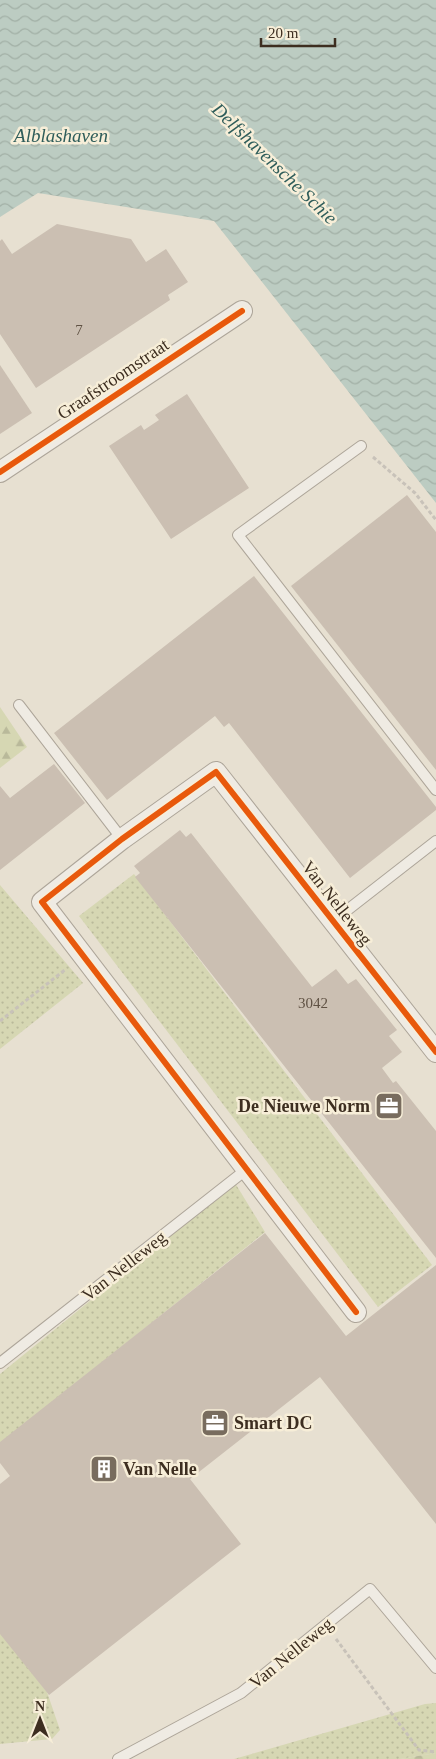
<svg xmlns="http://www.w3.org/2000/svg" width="436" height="1759" font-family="'Times New Roman',serif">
  <defs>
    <pattern id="grass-dots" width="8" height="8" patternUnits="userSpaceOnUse" patternTransform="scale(1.25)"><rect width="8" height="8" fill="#d6d7b3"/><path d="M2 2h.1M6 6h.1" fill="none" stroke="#b9b99a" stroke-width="1.8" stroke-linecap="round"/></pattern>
    <pattern id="forest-firs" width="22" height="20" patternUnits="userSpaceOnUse" patternTransform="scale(1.25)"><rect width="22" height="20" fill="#d6d7b3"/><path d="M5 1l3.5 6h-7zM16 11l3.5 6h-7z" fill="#b9b99a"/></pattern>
    <pattern id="water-waves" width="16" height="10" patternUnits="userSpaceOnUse" patternTransform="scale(1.25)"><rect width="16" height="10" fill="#bcccc2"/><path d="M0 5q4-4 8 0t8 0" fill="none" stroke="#a2b0a6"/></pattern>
  </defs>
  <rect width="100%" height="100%" fill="#e7e0d1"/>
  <g fill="url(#grass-dots)">
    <polygon points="134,874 432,1265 378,1307 79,916"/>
    <polygon points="0,885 83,983 0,1049"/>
    <polygon points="235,1183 265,1232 0,1444 0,1374"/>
    <polygon points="0,1631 47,1692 60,1730 52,1739 0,1744"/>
    <polygon points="436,1703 436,1753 400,1759 234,1759 425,1704"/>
  </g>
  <g fill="url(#forest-firs)">
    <polygon points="0,707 27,747 0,768"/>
    <polygon points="436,1753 436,1759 400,1759"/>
  </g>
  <polygon fill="url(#water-waves)" points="0,0 436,0 436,503 214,221 38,193 0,217"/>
  <g fill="#cbbfb2">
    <polygon points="57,224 131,239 146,262 166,249 188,282 168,295 170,300 36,388 0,334 0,241 2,239 12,254"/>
    <polygon points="0,365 32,413 0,434"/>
    <polygon points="187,394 249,488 171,539 109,446 141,425 144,430 159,420 155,415"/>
    <polygon points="407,495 436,532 436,770 291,586"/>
    <polygon points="254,576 436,807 436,810 350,878 229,723 224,727 215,716 107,800 54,733"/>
    <polygon points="54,764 85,803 0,870 0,786 10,798"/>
    <polygon points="180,830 186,837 191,833 312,987 336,969 348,984 356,979 397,1030 389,1036 402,1052 382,1068 393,1083 396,1081 436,1131 436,1258 135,877 140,873 134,866"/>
    <polygon points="265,1233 346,1336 436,1265 436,1524 320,1377 190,1479 241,1544 49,1695 0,1634 0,1484 10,1476 0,1463 0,1442"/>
  </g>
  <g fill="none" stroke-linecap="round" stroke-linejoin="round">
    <defs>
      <g id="service">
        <polyline points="361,446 238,535 436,790"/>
        <polyline points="19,705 122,839"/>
        <polyline points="332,922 436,841"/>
        <polyline points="0,1363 247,1169"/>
        <polyline points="118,1759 241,1693 370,1589 436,1668"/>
      </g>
      <g id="minor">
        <polyline points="0,472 242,311"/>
        <polyline points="356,1312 42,902 122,839 216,772 436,1052"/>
      </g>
    </defs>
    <use href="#service" stroke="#ada599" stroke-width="12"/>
    <use href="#minor" stroke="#ada599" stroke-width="22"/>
    <g stroke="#c8c2b9" stroke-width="3" stroke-dasharray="4 2.5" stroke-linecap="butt">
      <polyline points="373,457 415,493 436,520"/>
      <polyline points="0,1021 66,969"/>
      <polyline points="336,1639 419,1750 436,1752"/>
    </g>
    <use href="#service" stroke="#efebe3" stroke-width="10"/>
    <use href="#minor" stroke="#efebe3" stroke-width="20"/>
    <defs>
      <g id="cycleway">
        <polyline points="0,472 242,311"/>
        <polyline points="356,1312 42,902 122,839 216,772 436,1052"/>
      </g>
    </defs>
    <use href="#cycleway" stroke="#f7eed8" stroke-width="9"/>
    <use href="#cycleway" stroke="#e8590c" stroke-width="6"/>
  </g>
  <defs>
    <symbol id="office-square" viewBox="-11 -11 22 22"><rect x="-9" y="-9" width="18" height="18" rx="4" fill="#786c5e" stroke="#f7eed8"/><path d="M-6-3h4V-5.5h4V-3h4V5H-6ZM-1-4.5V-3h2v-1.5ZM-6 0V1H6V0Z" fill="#fff"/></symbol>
    <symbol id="building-square" viewBox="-11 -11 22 22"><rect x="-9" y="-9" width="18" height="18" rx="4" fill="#786c5e" stroke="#f7eed8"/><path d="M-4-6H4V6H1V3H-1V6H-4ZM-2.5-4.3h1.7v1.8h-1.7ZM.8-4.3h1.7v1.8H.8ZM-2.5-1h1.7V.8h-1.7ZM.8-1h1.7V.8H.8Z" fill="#fff"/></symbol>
  </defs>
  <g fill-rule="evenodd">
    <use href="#office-square" x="373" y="1090" width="32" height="32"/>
    <use href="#office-square" x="199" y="1407" width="32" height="32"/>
    <use href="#building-square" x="88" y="1453" width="32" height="32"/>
  </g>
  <g text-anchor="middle" stroke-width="5" stroke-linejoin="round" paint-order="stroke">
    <g font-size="15" fill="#605244">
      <text x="79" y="335">7</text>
      <text x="313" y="1008">3042</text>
    </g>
    <g font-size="18" fill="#3d2e20" stroke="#f7eed8">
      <text transform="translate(113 379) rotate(-34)" y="6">Graafstroomstraat</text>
      <text transform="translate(337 903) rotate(52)" y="6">Van Nelleweg</text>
      <text transform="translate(124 1266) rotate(-38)" y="6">Van Nelleweg</text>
      <text transform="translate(291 1653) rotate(-39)" y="6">Van Nelleweg</text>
    </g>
    <g font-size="18" font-weight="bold" fill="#3d2e20" stroke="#f7eed8" text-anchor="start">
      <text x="370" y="1112" text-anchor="end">De Nieuwe Norm</text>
      <text x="234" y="1429">Smart DC</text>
      <text x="123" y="1475">Van Nelle</text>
    </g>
    <g font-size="19" font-style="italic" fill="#2f5d5a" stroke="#f7eed8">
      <text x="61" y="142">Alblashaven</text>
      <text transform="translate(275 163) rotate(44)" y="7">Delfshavensche Schie</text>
    </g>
  </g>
  <g transform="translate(40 1719)" stroke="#f7eed8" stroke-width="4" paint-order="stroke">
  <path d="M0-4L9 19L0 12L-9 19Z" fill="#3d2e20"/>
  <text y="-8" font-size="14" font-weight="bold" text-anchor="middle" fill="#3d2e20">N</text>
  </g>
  <path d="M261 38v8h74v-8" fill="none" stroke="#3d2e20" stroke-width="2.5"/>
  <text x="268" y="38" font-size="15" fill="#3d2e20" stroke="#f7eed8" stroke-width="4" paint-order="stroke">20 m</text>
</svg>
